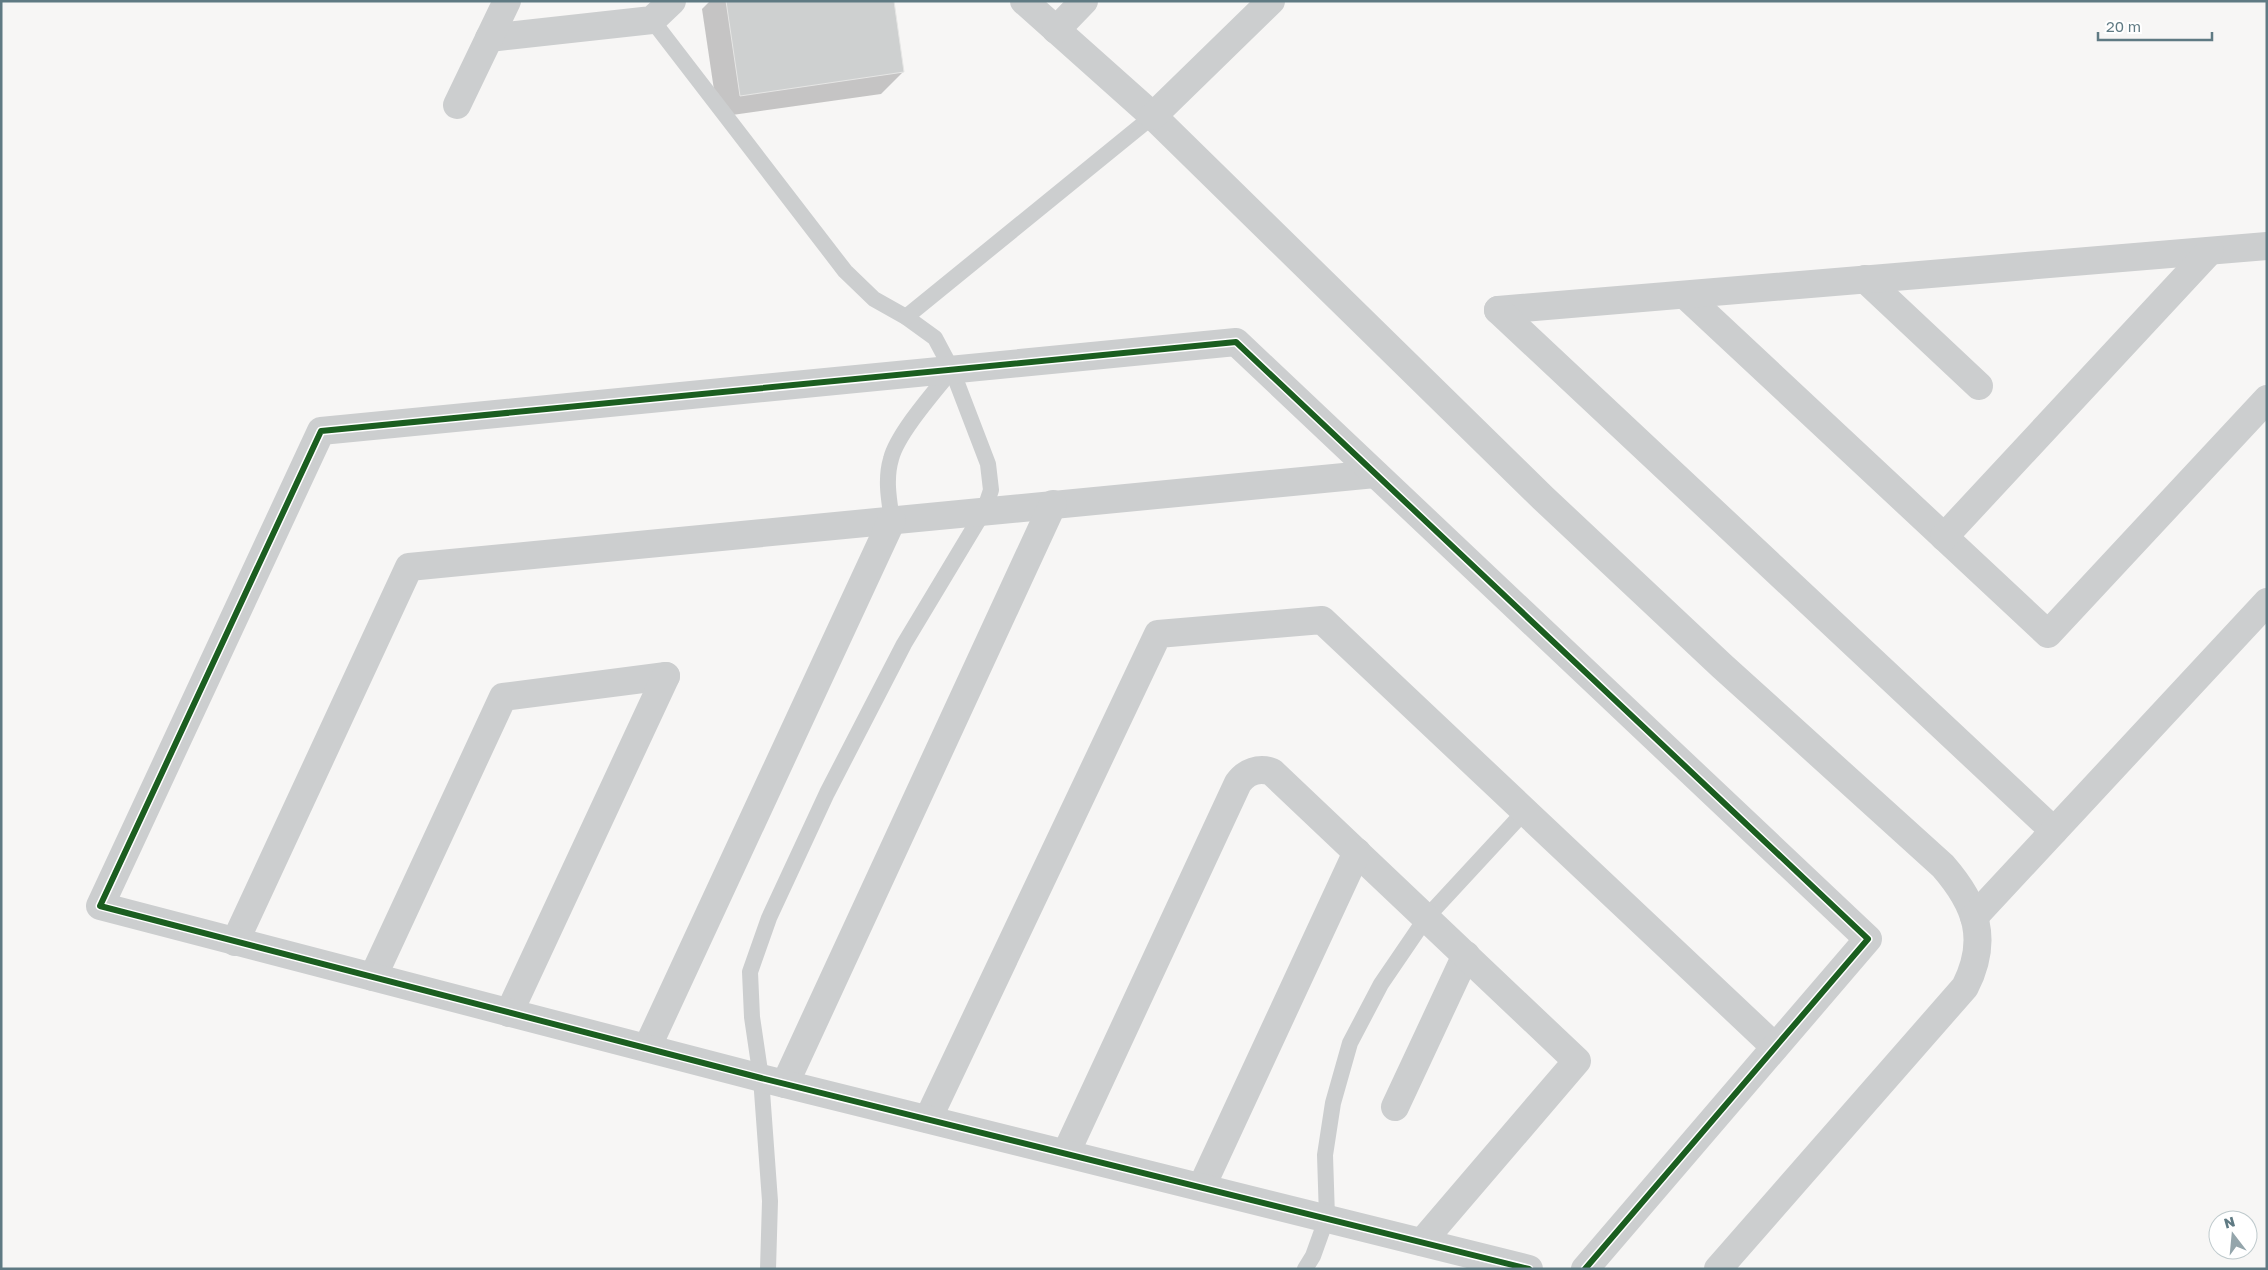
<svg xmlns="http://www.w3.org/2000/svg" width="2268" height="1270" font-family="'Golos Text',sans-serif">
  <rect width="100%" height="100%" fill="#f7f6f5"/>
  <polygon fill="#0003" points="710,1 893,1 903,72 881,94 718,117 702,9"/>
  <polygon fill="#ced0d0" stroke="#e6e6e5" points="726,1 894,1 904,72 740,96"/>
  <g fill="none" stroke-linecap="round" stroke-linejoin="round">
    <g stroke="#cccecf" stroke-width="16">
      <polyline points="652,20 845,271 874,299 906,317 935,338 952,370 988,464 991,490 984,511 904,644 827,793 769,918 750,972 752,1017 761,1078 770,1201 768,1269"/>
      <polyline points="906,317 1153,116"/>
      <path d="M 892,520 C 889,500 885,479 891,459 C 897,434 935,391 952,370"/>
      <polyline points="1305,1269 1313,1256 1327,1217 1325,1155 1333,1103 1350,1043 1381,984 1426,918 1525,811"/>
    </g>
    <g stroke="#cccecf" stroke-width="28">
      <path d="M 1024,1 L 1153,116 L 1543,498 L 1722,666 L 1943,866 C 1977,905 1989,940 1965,987 L 1718,1269"/>
      <polyline points="1056,30 1084,1"/>
      <polyline points="489,38 652,20 672,1"/>
      <polyline points="457,105 507,1"/>
      <polyline points="1153,116 1271,1"/>
      <polyline points="1865,279 1979,386"/>
      <polyline points="1685,295 2048,634 2267,399"/>
      <polyline points="1498,310 2267,246"/>
      <polyline points="1498,310 2054,831"/>
      <polyline points="1944,537 2210,251"/>
      <polyline points="1974,917 2267,602"/>
      <polyline points="235,942 409,567 1375,474"/>
      <polyline points="373,977 503,697 666,676"/>
      <polyline points="509,1013 666,676"/>
      <polyline points="647,1048 892,520"/>
      <polyline points="785,1084 1053,504"/>
      <polyline points="1395,1107 1466,955"/>
      <polyline points="928,1119 1158,634 1322,620 1775,1047"/>
      <path d="M 1066,1153 L 1238,783 C 1246,772 1259,767 1272,772 L 1577,1061 L 1422,1242"/>
      <polyline points="1202,1186 1357,852"/>
      <polyline points="1529,1269 761,1078 100,906 321,431 1236,342 1868,939 1585,1269"/>
    </g>
    <defs>
      <polyline id="cycleway" points="1529,1269 761,1078 100,906 321,431 1236,342 1868,939 1585,1269"/>
    </defs>
    <use href="#cycleway" stroke="#fff" stroke-width="9"/>
    <use href="#cycleway" stroke="#1b5e20" stroke-width="6"/>
  </g>
  <rect width="2268" height="1270" fill="none" stroke="#5f7a83" stroke-width="5"/>
  <g transform="translate(2233 1235) rotate(344)"><circle r="24" fill="#ffffff" stroke="#bfcacd"/>
  <path d="M0-4L9 19L0 12L-9 19Z" fill="#94a5ab"/>
  <text y="-8" font-size="14" font-weight="bold" text-anchor="middle" fill="#5f7a83">N</text>
  </g>
  <path d="M2098 32v8h114v-8" fill="none" stroke="#5f7a83" stroke-width="2.5"/>
  <text x="2106" y="32" font-size="15" fill="#5f7a83" stroke="#ffffff" stroke-width="4" paint-order="stroke">20 m</text>
</svg>
